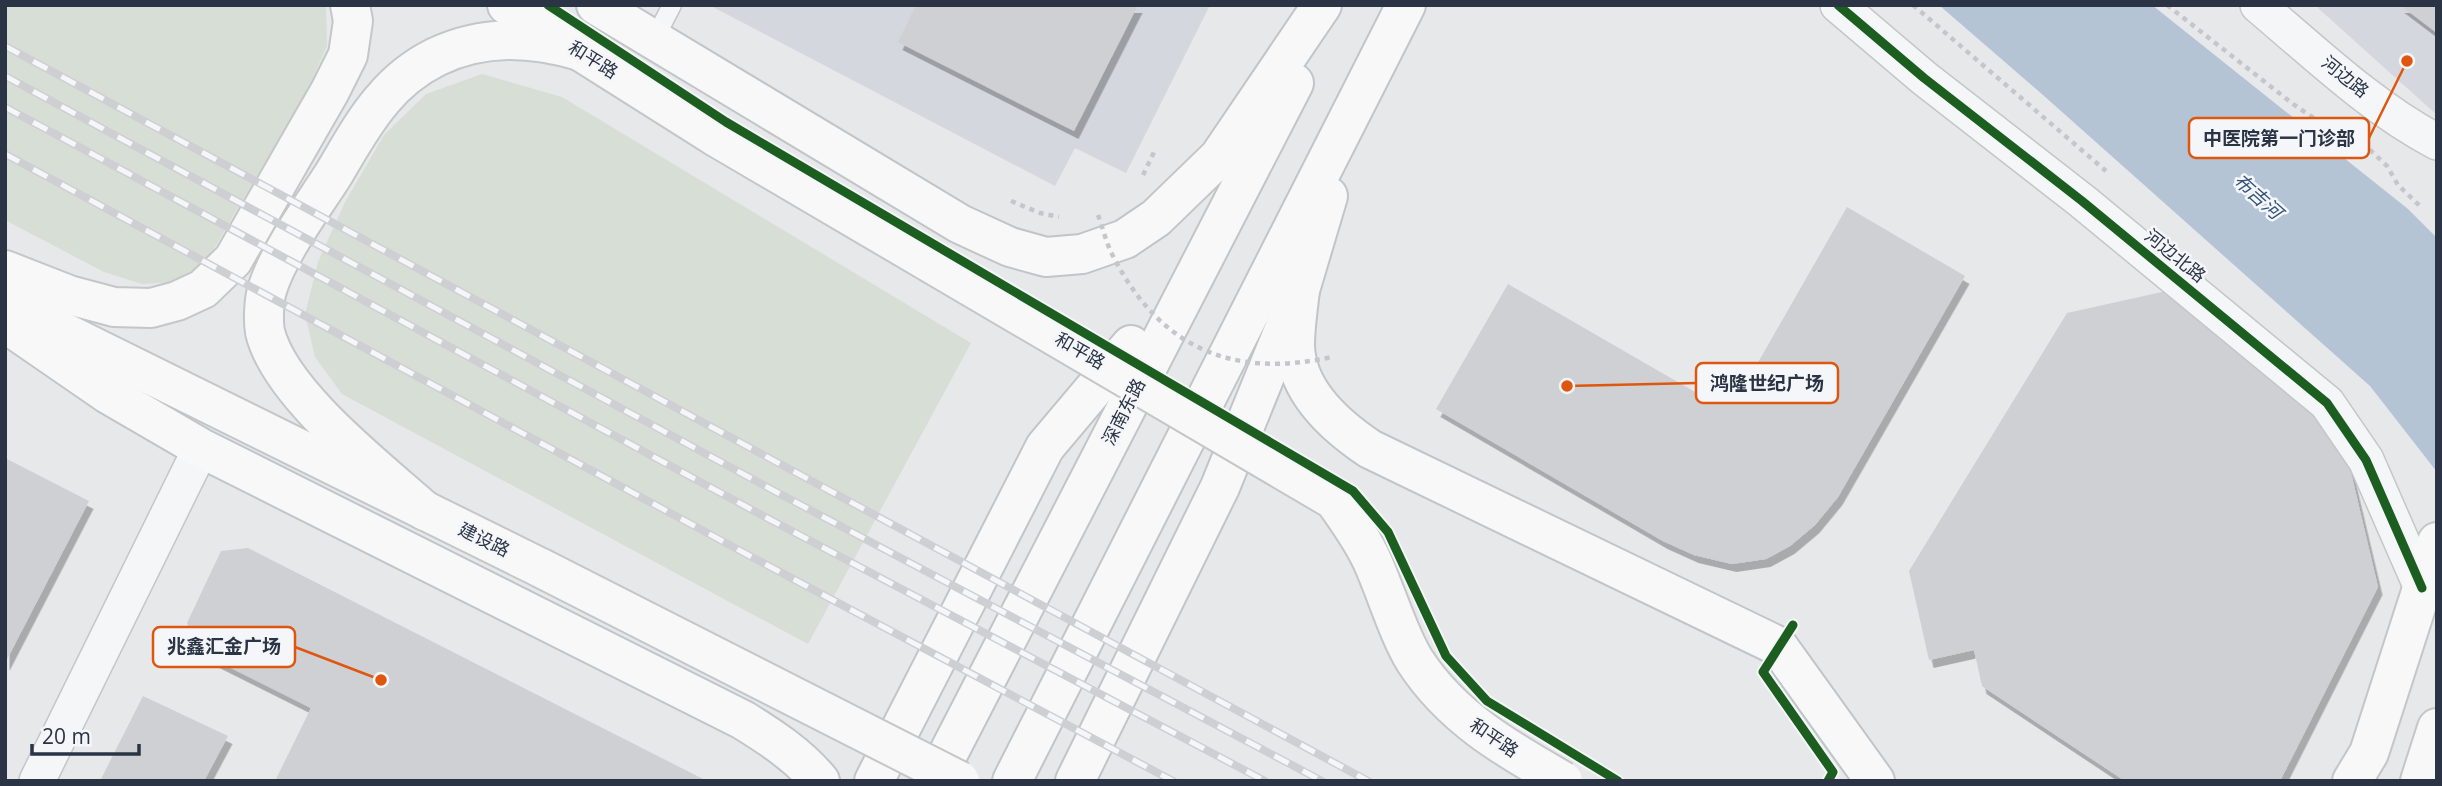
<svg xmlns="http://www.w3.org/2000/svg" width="2442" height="786" font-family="'Open Sans','Noto Sans SC',sans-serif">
  <defs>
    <filter id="shadow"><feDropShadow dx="4.5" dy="8" stdDeviation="0" flood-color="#0004"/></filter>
  </defs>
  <rect width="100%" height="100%" fill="#e6e8ea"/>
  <g fill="#d4d7dd">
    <polygon points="709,5 1210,5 1126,173 1075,148 1055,186"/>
    <polygon points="2320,5 2437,5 2437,115 2318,8"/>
  </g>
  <g fill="#d6ded6">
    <polygon points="5,5 326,5 327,46 308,89 205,264 176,282 142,284 104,272 5,220"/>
    <polygon points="482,74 562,97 971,343 808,644 342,394 315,357 305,314 318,262 345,202 384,135 426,94"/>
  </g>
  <polygon fill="#b4c4d5" points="1939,5 2152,5 2408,209 2437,238 2437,472 2370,386 2043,95"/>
  <g fill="#ced0d3" filter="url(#shadow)">
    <polygon points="916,5 1138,5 1074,131 898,42"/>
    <polygon points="2400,5 2437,5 2437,33"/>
    <polygon points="1847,207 1965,276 1838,497 1815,525 1790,546 1766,559 1732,564 1694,555 1663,541 1436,409 1508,284 1695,392 1748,380"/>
    <polygon points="2171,290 2342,435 2378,587 2280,781 2125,781 1982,686 1974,650 1929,660 1909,571 2067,313"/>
    <polygon points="5,458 89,501 5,663"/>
    <polygon points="248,548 707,781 275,781 311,708 197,651 187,623 221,551"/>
    <polygon points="143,696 228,736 204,781 100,781"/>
  </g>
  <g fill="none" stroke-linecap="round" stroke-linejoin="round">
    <defs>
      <polyline id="lane" points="654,40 672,5"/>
      <g id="street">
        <polyline points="1838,5 1924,78 2082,201 2327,403 2366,460 2422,588"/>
        <path d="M 2258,5 C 2315,53 2371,107 2437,142"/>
        <polyline points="37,781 201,448"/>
      </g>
      <g id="secondary">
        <polyline points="507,5 716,137"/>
        <polyline points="5,270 69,295 114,307 151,308 177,301 203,289 233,260 330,91 348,55 353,21 350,5"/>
        <polyline points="5,303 541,568"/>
        <path d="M 425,511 C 378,469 280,394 265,332 C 263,321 264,300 267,290 C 278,253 312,208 333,175 C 348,150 363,122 382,100 C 396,83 416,67 436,57 C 484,34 531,37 580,51"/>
        <polyline points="2352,781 2369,753 2437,542"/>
        <polyline points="2420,781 2437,728"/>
      </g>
      <g id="primary">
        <polyline points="596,5 960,224 1010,247 1046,257 1082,254 1125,239 1156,218 1219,157 1322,5"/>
        <path d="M 1300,290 C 1298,308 1295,327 1295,345 C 1296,391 1334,425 1370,449 L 1778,646 L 1875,781"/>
        <path d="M 5,323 L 108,394 L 201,448 L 743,720 C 772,738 798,755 820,781"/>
        <polyline points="874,781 1045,447 1131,345"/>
        <polyline points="934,781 1294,83"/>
        <polyline points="1012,781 1406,5"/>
        <polyline points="1075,781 1220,487 1300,290 1328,196"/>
      </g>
    </defs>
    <use href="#lane" stroke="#c4c6c8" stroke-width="21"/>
    <use href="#street" stroke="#c4c6c8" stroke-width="38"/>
    <use href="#secondary" stroke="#c4c6c8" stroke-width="42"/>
    <use href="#primary" stroke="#c2c5c8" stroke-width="42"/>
    <g stroke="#c5c6ca" stroke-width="4.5" stroke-dasharray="5 5" stroke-linecap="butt">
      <polyline points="1913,5 2106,171"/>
      <polyline points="2167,5 2293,104 2324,125 2351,136 2370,150 2387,166 2398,185 2422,208"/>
      <polyline points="1143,175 1156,148"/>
      <polyline points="1011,201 1040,213 1059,217"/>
    </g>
    <use href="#lane" stroke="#f5f6f7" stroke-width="18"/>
    <use href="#street" stroke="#f5f6f7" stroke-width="35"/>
    <use href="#secondary" stroke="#f8f8f8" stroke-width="38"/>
    <use href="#primary" stroke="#f8f8f8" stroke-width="38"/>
    <defs>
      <g id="rail">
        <polyline points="5,46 1368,781"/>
        <polyline points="5,76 782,495 1322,781"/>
        <polyline points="5,107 769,519 1265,781"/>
        <polyline points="5,154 750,556 1173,781"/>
      </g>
    </defs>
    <use href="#rail" stroke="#cecfd2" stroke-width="8"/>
    <use href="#rail" stroke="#f4f6f9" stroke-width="5" stroke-dasharray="16" stroke-linecap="butt"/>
    <defs>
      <g id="secondary-bridge">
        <path d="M 716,137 L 1334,500 C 1348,520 1363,540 1373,563 C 1386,592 1399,636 1415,661 C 1452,718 1507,749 1563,781"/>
        <polyline points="541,568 960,781"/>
      </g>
    </defs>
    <use href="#secondary-bridge" stroke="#c4c6c8" stroke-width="42" stroke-linecap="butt"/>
    <path stroke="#c5c6ca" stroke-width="4.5" stroke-dasharray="5 5" stroke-linecap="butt" d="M 1098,215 C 1103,228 1106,243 1113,256 C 1160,348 1232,379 1332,357"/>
    <use href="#secondary-bridge" stroke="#f8f8f8" stroke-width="38"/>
    <defs>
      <g id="cycleway">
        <polyline points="548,5 726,122 1353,491 1388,532 1446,656 1487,701 1618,781"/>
        <polyline points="1838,5 1924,78 2082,201 2327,403 2366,460 2422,588"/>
        <polyline points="1793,625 1763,672 1833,772 1828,781"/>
      </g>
    </defs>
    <use href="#cycleway" stroke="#f4f6f9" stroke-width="13"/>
    <use href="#cycleway" stroke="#1b5e20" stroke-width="9"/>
  </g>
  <g text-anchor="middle" stroke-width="5" stroke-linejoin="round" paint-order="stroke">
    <g font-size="18" fill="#2b3445" stroke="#f4f6f9">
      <text transform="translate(593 60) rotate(32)" y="6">和平路</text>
      <text transform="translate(2345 77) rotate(39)" y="6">河边路</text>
      <text transform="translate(2175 256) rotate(39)" y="6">河边北路</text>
      <text transform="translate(1080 351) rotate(30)" y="6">和平路</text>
      <text transform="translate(1124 412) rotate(-63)" y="6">深南东路</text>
      <text transform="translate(484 540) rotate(26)" y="6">建设路</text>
      <text transform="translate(1494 738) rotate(34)" y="6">和平路</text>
    </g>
    <g font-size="19" font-style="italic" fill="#34527a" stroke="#f4f6f9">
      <text transform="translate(2258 196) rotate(42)" y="7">布吉河</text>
    </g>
  </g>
  <path fill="none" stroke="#df570f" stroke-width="2.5" d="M2407 61L2369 138M1567 386L1696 383M381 680L295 647"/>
  <g fill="#df570f" stroke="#f4f6f9" stroke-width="2.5">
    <circle cx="2407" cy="61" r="7"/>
    <circle cx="1567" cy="386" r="7"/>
    <circle cx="381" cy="680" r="7"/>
  </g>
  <g fill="#f4f6f9" stroke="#df570f" stroke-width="2.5">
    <rect x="2189" y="118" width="180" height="40" rx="7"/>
    <rect x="1696" y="363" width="142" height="40" rx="7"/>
    <rect x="153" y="627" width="142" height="40" rx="7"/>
  </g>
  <g font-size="19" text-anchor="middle" font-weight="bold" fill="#2b3445">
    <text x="2279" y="145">中医院第一门诊部</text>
    <text x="1767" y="390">鸿隆世纪广场</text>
    <text x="224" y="653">兆鑫汇金广场</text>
  </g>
  <rect width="2442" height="786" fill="none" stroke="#2b3445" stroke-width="14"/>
  <path d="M32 744v10h107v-10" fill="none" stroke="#2b3445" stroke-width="3.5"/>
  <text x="42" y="744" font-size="21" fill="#2b3445" stroke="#f4f6f9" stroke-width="5" paint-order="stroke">20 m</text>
</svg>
